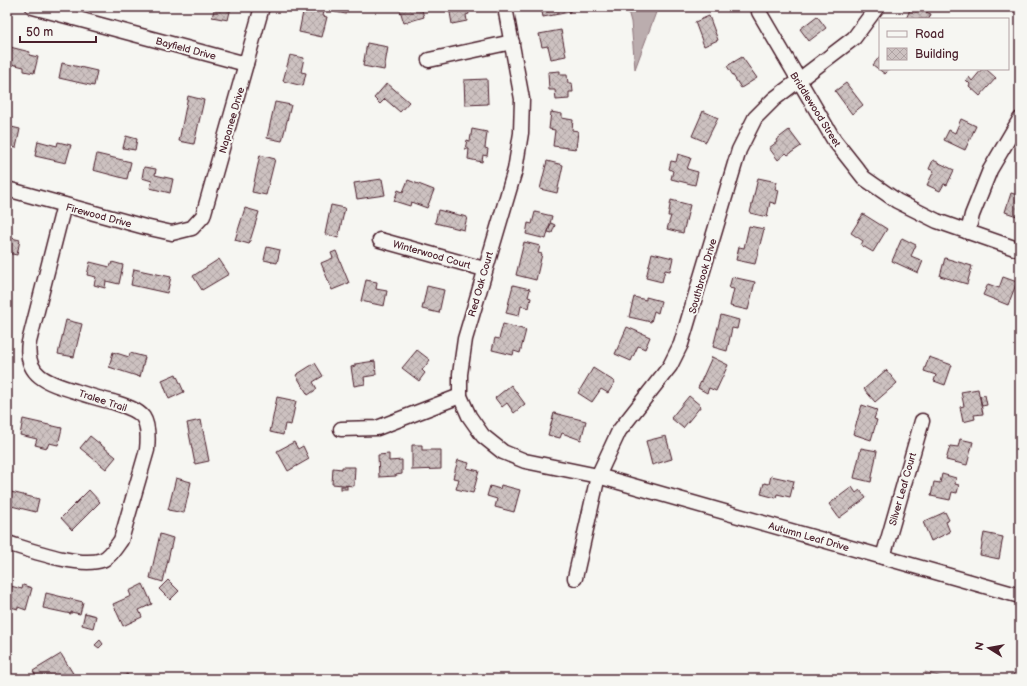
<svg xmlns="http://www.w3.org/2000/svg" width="1027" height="686" font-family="'Balsamiq Sans',sans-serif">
  <defs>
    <pattern id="forest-firs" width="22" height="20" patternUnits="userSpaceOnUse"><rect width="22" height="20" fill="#ddd6d5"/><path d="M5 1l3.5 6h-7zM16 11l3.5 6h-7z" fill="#bfb7b7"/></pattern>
    <pattern id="building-cross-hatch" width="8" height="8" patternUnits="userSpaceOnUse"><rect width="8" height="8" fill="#ccc1c0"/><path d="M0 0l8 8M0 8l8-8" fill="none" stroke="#b1a5a5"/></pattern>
  </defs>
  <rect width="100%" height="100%" fill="#f6f6f2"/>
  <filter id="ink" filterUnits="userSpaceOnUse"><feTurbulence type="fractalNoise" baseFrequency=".025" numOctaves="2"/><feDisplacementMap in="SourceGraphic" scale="8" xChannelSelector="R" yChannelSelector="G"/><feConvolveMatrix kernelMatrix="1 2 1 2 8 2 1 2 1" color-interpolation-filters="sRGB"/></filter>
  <g filter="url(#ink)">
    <polygon fill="url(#forest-firs)" stroke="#947a80" points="925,672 948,679 928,679"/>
    <polygon fill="#bbadae" stroke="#8e747a" points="627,7 658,7 635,69 631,22"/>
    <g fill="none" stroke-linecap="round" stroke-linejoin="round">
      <polyline stroke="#8e747a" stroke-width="3" points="1014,679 1020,655"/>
    </g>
    <g fill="url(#building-cross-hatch)" stroke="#4a1f2b">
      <polygon points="215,7 231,7 228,20 212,17"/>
      <polygon points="304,7 325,7 323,16 327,17 322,37 299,32"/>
      <polygon points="336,7 348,7 346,14 335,12"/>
      <polygon points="399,7 421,7 424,17 404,23"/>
      <polygon points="449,7 468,7 469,14 466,15 467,21 452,24"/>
      <polygon points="541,7 570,7 570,12 543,17"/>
      <polygon points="911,7 929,7 926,12 931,14 929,19 906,19"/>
      <polygon points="709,16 718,40 704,46 695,22"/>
      <polygon points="817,16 826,28 809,41 800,29"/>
      <polygon points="561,30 566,56 551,59 548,46 542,47 539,34"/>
      <polygon points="367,43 388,47 384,70 363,66"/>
      <polygon points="10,47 30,52 29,55 38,57 34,73 24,71 24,67 7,63"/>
      <polygon points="290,55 304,58 301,72 306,73 303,86 283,81"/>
      <polygon points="880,56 880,69 890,69 885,74 873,65"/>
      <polygon points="742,57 757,78 741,88 727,66"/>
      <polygon points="62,63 97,71 94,86 59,78"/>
      <polygon points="982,69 986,69 996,78 980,96 969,86 970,84 966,80 969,77 972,81"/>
      <polygon points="560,71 560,75 567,75 568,83 572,83 573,92 569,92 569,99 556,100 555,90 549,90 548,72"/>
      <polygon points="487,79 488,104 465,105 464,80"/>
      <polygon points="387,83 409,102 400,112 385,99 380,104 374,98"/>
      <polygon points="846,83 863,105 852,114 835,91"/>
      <polygon points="188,96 204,100 194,144 179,141"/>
      <polygon points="275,102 291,105 282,141 267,138"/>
      <polygon points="703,111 718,118 706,142 692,136"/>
      <polygon points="551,112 562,114 562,118 573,120 572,130 578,131 576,149 553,146 555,130 549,129"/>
      <polygon points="961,119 976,126 965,150 944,140 949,130 955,133"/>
      <polygon points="7,126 20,129 16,148 7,146"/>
      <polygon points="472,129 487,132 485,148 488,149 487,156 483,155 482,162 468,159 469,149 465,149 467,140 470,141"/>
      <polygon points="789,130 801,146 788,155 786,153 778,160 769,148 777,142 776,140"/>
      <polygon points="126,136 137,139 135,150 123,148"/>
      <polygon points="38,141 57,146 58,142 71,145 66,163 35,156"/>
      <polygon points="97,154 131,162 127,179 93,170"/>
      <polygon points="678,154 691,158 687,169 698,172 695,185 671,179 673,171 669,169 671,161 676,162"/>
      <polygon points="260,155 275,159 266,195 252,192"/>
      <polygon points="933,160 954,170 947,185 944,184 940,191 927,185 934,171 929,169"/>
      <polygon points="547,161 563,165 557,193 540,189"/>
      <polygon points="144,167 156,169 155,175 173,179 170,193 150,188 152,181 142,178"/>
      <polygon points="758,178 777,182 775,189 779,190 776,204 770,202 767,217 750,213"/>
      <polygon points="382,179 385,195 357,199 354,183"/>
      <polygon points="408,180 434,190 427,208 411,202 410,206 394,201 398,190 403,192"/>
      <polygon points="1011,193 1018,195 1017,198 1020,199 1020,217 1005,212"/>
      <polygon points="671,200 690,205 683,233 667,229 671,216 668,216"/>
      <polygon points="331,205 345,208 338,238 325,234"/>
      <polygon points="245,208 259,212 249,244 235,240"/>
      <polygon points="438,210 467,217 464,230 435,223"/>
      <polygon points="535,212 552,216 546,239 526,234 528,223 532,224"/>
      <polygon points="863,214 887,229 873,252 861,245 863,241 851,233"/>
      <polygon points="551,223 555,225 552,233 548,232"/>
      <polygon points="749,226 764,229 755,264 736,260 739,247 744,248"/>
      <polygon points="7,237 20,240 17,255 7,253"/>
      <polygon points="902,238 916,245 911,256 923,261 918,273 892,261"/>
      <polygon points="524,242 540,246 538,253 542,254 536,280 516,275"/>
      <polygon points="267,247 280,250 277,263 264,260"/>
      <polygon points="336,251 349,283 332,290 321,263 333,258 331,253"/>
      <polygon points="652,253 673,258 670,271 665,270 662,282 646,278"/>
      <polygon points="945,258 972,266 967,284 940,276"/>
      <polygon points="219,259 229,274 202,290 193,276"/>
      <polygon points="90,262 110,267 112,262 123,265 119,284 106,281 105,288 94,285 96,277 87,275"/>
      <polygon points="134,269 171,277 167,293 131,285"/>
      <polygon points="732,277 755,282 748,310 730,306 734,289 729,288"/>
      <polygon points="1003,277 1017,282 1008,305 983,295 988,284 999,288"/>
      <polygon points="366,280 377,282 376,289 387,291 384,306 361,301"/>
      <polygon points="513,285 530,289 528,297 531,298 529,308 521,306 519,316 506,313"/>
      <polygon points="427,286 444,290 439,313 422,309"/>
      <polygon points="634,297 646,300 646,297 661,301 658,313 654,311 651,322 629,317"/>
      <polygon points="721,315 739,320 737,329 732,328 727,351 713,347"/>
      <polygon points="66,320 82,324 74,357 58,354"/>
      <polygon points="503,324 526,330 520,353 514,351 513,355 492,350 495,338 499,339"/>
      <polygon points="627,327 650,337 645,349 638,346 631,361 615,354"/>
      <polygon points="417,350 430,360 422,370 425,373 419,381 402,368"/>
      <polygon points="113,352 129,357 130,353 145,357 140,377 109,367"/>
      <polygon points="712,357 728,365 716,391 709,388 707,393 698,388"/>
      <polygon points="929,357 952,365 945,385 934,381 936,375 924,371"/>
      <polygon points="375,361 376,375 364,377 365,384 354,386 351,367 355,366 355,364"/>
      <polygon points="315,363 323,376 313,382 317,389 308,395 296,375"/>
      <polygon points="593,368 615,382 608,393 601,389 592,402 578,393"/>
      <polygon points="886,370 897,383 875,402 864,389"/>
      <polygon points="176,374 184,392 169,399 162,380"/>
      <polygon points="511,385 525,404 514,413 507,403 502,407 495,398"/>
      <polygon points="978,389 983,414 974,415 975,419 963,422 960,407 964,406 961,392"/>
      <polygon points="985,395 987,405 982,406 980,396"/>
      <polygon points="689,396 701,406 683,428 671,418"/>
      <polygon points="277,397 296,401 291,425 285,424 283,435 270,432"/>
      <polygon points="862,405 877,410 874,419 877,420 871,440 853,434"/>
      <polygon points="554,413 586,421 581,440 562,433 560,438 548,435"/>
      <polygon points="23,419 62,428 58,445 49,443 47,448 35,445 37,439 20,435"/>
      <polygon points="201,420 209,461 195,464 187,423"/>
      <polygon points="90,436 116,457 106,469 80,448"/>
      <polygon points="666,436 672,459 652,465 646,441"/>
      <polygon points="960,439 973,442 967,465 946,460 950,446 958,447"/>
      <polygon points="294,442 298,449 303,446 309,459 288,471 277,451"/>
      <polygon points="412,445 422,445 422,450 441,450 441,469 412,470"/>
      <polygon points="861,448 877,451 871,482 854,478"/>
      <polygon points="389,454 389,461 402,460 402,474 396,475 396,476 379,477 378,455"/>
      <polygon points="458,460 469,463 467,468 479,471 473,493 456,489 459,479 453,478"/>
      <polygon points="342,467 355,467 354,486 332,484 333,468 342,469"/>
      <polygon points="942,474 956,478 955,484 959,485 957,493 952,492 950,500 931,496 934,482 940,483"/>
      <polygon points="771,476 794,481 790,497 777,494 776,498 761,494 764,483 769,484"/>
      <polygon points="176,478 191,482 184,513 168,510"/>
      <polygon points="501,485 520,490 514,512 495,507 497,499 487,496 490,486 500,489"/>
      <rect x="341" y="486" width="6" height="3"/>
      <polygon points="852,487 856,493 860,490 866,498 839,518 829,504"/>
      <polygon points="89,490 100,502 72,530 61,518"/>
      <polygon points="7,491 39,499 36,512 7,505"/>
      <polygon points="945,512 949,520 946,522 950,532 931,541 923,522"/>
      <polygon points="984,533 1003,537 999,559 980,555"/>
      <polygon points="160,534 173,538 163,582 150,578"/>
      <polygon points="168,580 179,591 170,600 159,589"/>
      <polygon points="143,584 152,604 139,610 142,617 123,626 113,604 131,596 129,591"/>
      <polygon points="7,585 22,589 23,585 32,588 26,610 18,607 18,609 7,606"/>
      <polygon points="46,593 83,602 80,614 71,612 71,614 43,608"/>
      <polygon points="85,613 96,616 93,628 82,625"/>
      <polygon points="100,640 103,644 99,648 95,645"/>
      <polygon points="61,654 74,675 67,679 38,679 33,671"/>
      <polygon points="127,674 130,679 119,679"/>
    </g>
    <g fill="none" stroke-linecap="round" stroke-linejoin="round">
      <defs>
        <g id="minor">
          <polyline points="33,7 246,64"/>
          <polyline points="505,7 522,99 521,133 515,170 465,339 460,374 460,396 469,416 483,436 503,452 525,461 598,476 1020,596"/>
          <polyline points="759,12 834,140 864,178 897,201 937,221 1020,250"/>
          <polyline points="429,60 512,42"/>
          <polyline points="7,189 145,227 172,233 192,228 203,216 262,7"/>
          <polyline points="968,232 972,215 990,170 1020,119"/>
          <polyline points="380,240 484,269"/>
          <polyline points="341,429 377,428 460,396"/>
          <path d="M 7,543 C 30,550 79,568 102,560 C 110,557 116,547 121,540 L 147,450 C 148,440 149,426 143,417 C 137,409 122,405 113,402 C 100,399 87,395 75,391 C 48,383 24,376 29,342 L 64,205"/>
          <polyline points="883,557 922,421"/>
          <polyline points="575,578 598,476 619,431 670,366 681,344 739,150 755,118 774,99 854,38 877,7"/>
        </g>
      </defs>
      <use href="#minor" stroke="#4a1f2b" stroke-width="17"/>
      <use href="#minor" stroke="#f6f6f2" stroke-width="14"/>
    </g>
  </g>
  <g text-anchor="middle" stroke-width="4" stroke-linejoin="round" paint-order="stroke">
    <g font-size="10" fill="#4a1f2b" stroke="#f6f6f2">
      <text transform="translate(186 48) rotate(15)" y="4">Bayfield Drive</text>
      <text transform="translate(816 109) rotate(58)" y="4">Briddlewood Street</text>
      <text transform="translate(231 120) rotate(-74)" y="4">Napanee Drive</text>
      <text transform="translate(99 215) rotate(15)" y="4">Firewood Drive</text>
      <text transform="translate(432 254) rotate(16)" y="4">Winterwood Court</text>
      <text transform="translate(702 276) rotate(-74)" y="4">Southbrook Drive</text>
      <text transform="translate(480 284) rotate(-74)" y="4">Red Oak Court</text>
      <text transform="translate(103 400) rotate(18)" y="4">Tralee Trail</text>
      <text transform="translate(902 489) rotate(-74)" y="4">Silver Leaf Court</text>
      <text transform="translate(809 536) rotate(16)" y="4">Autumn Leaf Drive</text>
    </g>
  </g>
  <rect width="1027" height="686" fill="none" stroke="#f6f6f2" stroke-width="24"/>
  <rect x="12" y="12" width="1003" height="662" fill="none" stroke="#4a1f2b" stroke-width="1.5" filter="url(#ink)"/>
  <rect x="879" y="18" width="130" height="52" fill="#f6f6f2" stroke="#b1a0a2"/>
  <rect x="887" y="31" width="20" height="6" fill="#f6f6f2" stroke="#b1a0a2"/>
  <text x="915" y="38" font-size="12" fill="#4a1f2b">Road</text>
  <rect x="887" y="48" width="20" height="12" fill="url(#building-cross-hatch)" stroke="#b1a0a2"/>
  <text x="915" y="58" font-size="12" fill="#4a1f2b">Building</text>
  <g transform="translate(989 648) rotate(281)" stroke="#f6f6f2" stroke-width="3" paint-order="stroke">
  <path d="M0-3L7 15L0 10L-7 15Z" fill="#4a1f2b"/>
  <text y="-6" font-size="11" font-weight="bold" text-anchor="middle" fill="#4a1f2b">N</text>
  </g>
  <path d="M20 36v6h76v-6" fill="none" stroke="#4a1f2b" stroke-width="2"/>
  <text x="26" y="36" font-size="12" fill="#4a1f2b" stroke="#f6f6f2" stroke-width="3" paint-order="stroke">50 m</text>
</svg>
